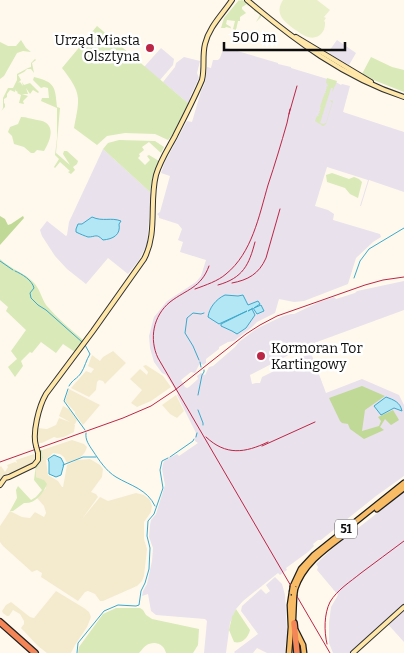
<svg xmlns="http://www.w3.org/2000/svg" width="404" height="653" font-family="Bitter,serif">
  <rect width="100%" height="100%" fill="#fff9ed"/>
  <g fill="#e9e1ec">
    <polygon points="337,40 356,53 349,65 330,54 329,51"/>
    <polygon points="224,47 278,63 278,64 291,67 291,68 334,81 341,85 342,84 350,86 343,112 404,132 404,192 369,180 361,206 360,206 368,180 327,167 315,206 328,210 334,214 333,220 380,234 381,237 373,242 356,258 348,284 304,301 294,302 279,299 275,313 257,322 251,328 234,341 228,342 219,347 219,349 206,359 206,363 203,365 202,364 199,365 195,373 191,372 181,380 185,387 187,388 189,387 198,379 197,376 201,373 205,375 209,367 213,366 235,347 239,342 256,329 283,316 291,314 294,314 319,302 334,297 336,299 355,293 357,291 404,281 404,310 306,346 250,375 252,384 256,383 260,383 262,377 264,376 311,353 326,393 362,379 399,395 404,405 404,476 376,496 321,540 318,540 313,544 314,546 308,552 286,568 287,570 280,575 278,573 243,601 236,609 230,623 226,653 204,653 207,621 205,619 156,615 151,611 148,594 142,596 143,591 147,584 152,561 153,548 149,537 150,525 151,520 156,514 165,485 162,469 163,464 164,461 177,454 179,456 198,443 195,441 195,437 196,433 177,395 178,394 166,375 162,373 154,362 150,348 149,336 154,317 159,311 167,301 196,282 201,276 206,260 180,252 183,242 178,240 182,229 178,224 159,218 159,216 157,214 160,212 170,176 161,173 165,162 187,121 192,122 201,91 205,83 207,67 211,68 213,60 218,60 220,58"/>
    <polygon points="161,48 174,59 173,65 160,80 144,67"/>
    <polygon points="184,57 200,61 197,73 199,78 190,97 189,104 163,82 175,67 176,63"/>
    <polygon points="103,149 150,192 151,195 147,244 139,260 128,274 108,258 86,284 67,269 55,256 42,236 40,230 47,221 66,236 67,235 69,222"/>
    <polygon points="404,492 404,642 386,622 350,653 333,653 329,643 329,623 331,607 338,595 317,570 318,567 316,564 334,547"/>
    <polygon points="275,577 282,584 285,595 287,631 285,653 267,653 257,648 253,653 235,653 234,652 258,634 241,611 242,606 261,589 266,594 270,591 266,585"/>
  </g>
  <g fill="#f4ebce">
    <polygon points="113,351 126,363 105,384 103,381 99,380 97,382 96,390 89,397 71,388 86,371 91,373 94,369 88,366 92,355 100,361 103,357"/>
    <polygon points="146,365 163,376 171,387 151,401 137,407 131,403 142,390 130,379 140,369 147,375 148,372 143,366"/>
    <polygon points="69,389 100,405 83,425 75,414 75,412 65,401"/>
    <polygon points="176,395 184,411 177,418 170,414 162,405"/>
    <polygon points="63,406 69,409 77,420 75,424 74,424 75,425 74,432 64,437 57,438 54,437 42,443 38,443 37,435 38,428 47,429 56,425 59,418 70,422 59,416"/>
    <polygon points="72,440 84,444 87,447 85,452 81,457 67,463 64,457 60,454 53,453 46,460 48,475 58,481 62,487 63,487 67,465 77,460 90,459 100,465 103,469 102,477 91,492 96,494 98,497 82,519 100,497 108,501 136,493 144,495 150,500 152,506 151,512 144,522 144,539 147,549 144,576 142,581 137,586 103,601 100,601 95,594 88,591 85,592 78,601 41,577 42,573 37,570 32,572 3,546 0,542 0,526 10,511 22,517 30,518 35,512 44,517 46,513 44,506 37,498 46,488 43,480 36,477 36,470 43,458 42,450"/>
    <polygon points="34,454 36,457 35,462 19,469 15,473 8,473 3,476 0,482 0,467 1,466 5,472 8,467 7,465 15,462 17,463 16,460"/>
    <polygon points="56,591 84,608 89,612 91,617 87,627 75,645 71,653 47,653 38,646 21,628 24,624 24,621 20,614 13,610 9,616 7,616 3,613 2,611 6,605 11,602 30,617 34,618"/>
  </g>
  <g fill="#d9e9b8">
    <path d="M 239,0 L 240,1 L 241,0 C 249,1 255,10 261,14 L 261,17 L 256,22 L 260,15 L 256,12 L 255,12 L 254,10 L 249,5 L 248,6 L 247,4 L 242,7 L 242,9 L 246,13 L 240,17 L 240,21 L 238,21 L 236,30 L 233,29 L 235,21 L 227,20 L 226,24 L 231,27 L 230,29 L 230,28 L 226,27 L 225,28 L 221,28 L 224,18 Z"/>
    <path d="M 97,26 L 189,104 L 174,133 L 168,140 L 155,134 L 125,133 L 107,136 L 97,145 L 74,128 C 80,97 82,94 62,68 Z"/>
    <polygon points="21,40 26,48 31,52 23,51 17,53 4,76 0,79 0,42 8,46 16,46"/>
    <polygon points="371,57 392,67 404,70 404,92 376,81 362,74"/>
    <polygon points="35,59 36,60 32,63 34,73 31,69 27,69 24,72 18,75 21,80 18,83 20,82 23,86 22,82 24,85 30,83 39,92 38,93 33,90 30,94 26,88 28,94 22,94 28,96 23,101 24,104 19,103 21,95 17,93 18,92 16,91 16,89 15,92 10,90 7,94 7,97 4,99 4,103 5,104 5,107 1,111 3,108 3,98 8,88 13,88 17,80 17,74 28,68 31,67 31,63"/>
    <path d="M 34,77 C 56,82 55,88 57,107 L 60,108 L 56,153 L 70,165 L 63,154 L 64,151 L 67,151 L 78,161 L 77,164 L 73,167 L 75,170 L 71,174 L 68,172 L 70,171 L 60,162 L 55,168 L 54,167 L 59,159 L 55,155 L 57,138 L 57,108 L 41,101 L 42,98 L 49,98 L 48,88 L 44,87 L 41,88 L 33,80 Z"/>
    <polygon points="327,78 337,81 332,93 333,88 331,88 320,123 323,124 326,123 332,103 330,100 333,101 326,124 323,126 315,121 317,116 319,116 318,114 320,113 319,111 320,111 320,109 321,108 320,107 324,95 325,94 324,93 326,93 325,91 326,91 326,89 327,88 326,87 328,86 327,84 328,84 326,83"/>
    <path d="M 21,117 C 27,117 31,119 37,120 C 56,122 52,138 44,151 L 37,150 L 34,153 L 31,153 L 24,147 L 14,144 L 12,136 L 8,132 L 10,127 L 18,124 Z"/>
    <polygon points="119,140 155,141 164,147 161,153 149,142 142,147 144,150 139,154 140,156 138,158 145,165 150,160 147,156 149,155 159,161 152,179 150,192 103,149 108,143"/>
    <polygon points="332,173 349,179 354,177 359,179 362,182 358,198 350,194 345,188 327,182 326,175"/>
    <path d="M 0,259 C 10,269 26,273 35,284 C 40,290 42,299 46,305 C 57,318 70,329 83,340 L 75,352 L 63,344 L 56,353 L 41,342 L 32,353 L 30,352 L 21,361 L 23,366 L 15,377 L 8,367 L 17,359 L 11,351 L 26,330 L 6,311 L 8,307 L 0,300 Z"/>
    <path d="M 38,450 L 42,450 L 43,458 L 36,470 L 36,477 L 44,480 L 47,484 C 43,494 35,504 24,503 L 13,511 L 10,511 L 17,498 L 16,490 L 18,486 L 31,500 L 36,497 L 42,490 L 34,480 Z"/>
    <path d="M 116,608 L 140,608 L 143,610 L 146,615 L 152,619 L 199,629 L 198,645 L 193,653 L 166,653 C 164,645 157,641 149,644 C 145,645 142,650 139,653 L 78,653 L 79,647 L 103,614 Z"/>
    <path d="M 236,609 L 250,630 C 248,638 242,644 234,642 L 229,630 L 232,617 Z"/>
  </g>
  <g fill="#c0d997">
    <polygon points="0,216 5,219 8,225 11,224 23,216 24,218 0,245"/>
    <polygon points="362,386 385,396 365,410 362,431 379,426 381,421 378,417 393,410 399,420 391,425 385,419 380,427 384,430 364,439 350,429 348,424 342,423 340,421 329,398"/>
  </g>
  <path fill="#e9f0c9" d="M 283,0 L 317,0 L 330,10 L 324,17 L 326,18 L 324,21 L 325,22 C 326,32 318,40 308,37 C 303,36 298,31 294,29 C 284,21 274,14 283,0 Z"/>
  <g fill="#b3e7f5" stroke="#3aa9cc">
    <path d="M 92,217 C 103,222 111,217 121,221 L 119,224 C 121,235 113,239 103,240 C 96,233 96,237 88,237 C 85,236 80,234 76,232 L 76,229 L 78,224 L 82,224 Z"/>
    <path d="M 225,295 L 238,296 L 243,295 L 248,305 L 258,301 L 260,304 L 254,308 L 261,305 L 264,311 L 257,314 L 253,308 L 248,311 L 252,309 L 255,315 L 246,328 L 237,334 L 232,331 L 221,326 L 221,324 L 247,311 L 221,323 L 219,324 L 208,317 C 209,308 216,299 225,295 Z"/>
    <path d="M 386,397 C 394,400 400,402 402,411 L 394,408 L 381,415 L 374,406 Z"/>
    <polygon points="54,455 61,458 64,464 61,475 56,477 49,474 49,462 48,459"/>
  </g>
  <g fill="none" stroke-linecap="round" stroke-linejoin="round">
    <g stroke="#3aa9cc" stroke-width="1">
      <polyline points="0,261 13,270"/>
      <path d="M 15,271 C 22,274 32,280 34,288 L 30,293 L 31,298 L 38,305 L 46,310 L 82,342"/>
      <polyline points="354,278 360,261 369,249 404,228"/>
      <polyline points="199,360 193,346 185,333 187,318 193,313 201,314 204,313"/>
      <polyline points="200,362 201,367"/>
      <path d="M 69,386 C 73,379 77,379 81,373 C 85,367 86,360 90,354 L 85,345"/>
      <polyline points="68,389 64,401 85,430"/>
      <polyline points="198,395 202,375 204,372 204,370"/>
      <polyline points="198,410 203,423 203,425"/>
      <path d="M 86,433 C 85,440 89,445 93,451 C 99,460 106,471 116,477 C 131,486 147,489 155,506"/>
      <polyline points="196,437 197,433"/>
      <polyline points="170,457 193,441 194,439"/>
      <polyline points="63,465 83,457 96,457"/>
      <polyline points="77,653 78,643 104,611 118,605 136,606 139,605 141,591 145,583 149,569 150,548 147,536 148,521 154,514 163,488 160,470 162,461 168,458"/>
    </g>
    <defs>
      <g id="secondary">
        <path d="M 247,0 C 294,40 345,78 404,97"/>
        <polyline points="296,37 371,82"/>
        <path d="M 36,446 C 32,433 39,406 46,394 L 93,331 L 144,259 C 158,233 149,202 156,175 C 160,161 168,149 175,136 C 184,118 194,99 202,80 C 205,68 202,56 205,44 C 209,27 222,15 232,0"/>
        <polyline points="0,485 5,478 9,477 34,465 38,460 38,453"/>
        <polyline points="353,653 404,607"/>
      </g>
      <g id="primary">
        <polyline points="377,509 404,488"/>
        <polyline points="293,586 301,569 314,555 404,483"/>
        <path d="M 295,589 C 304,562 328,547 349,531"/>
        <polyline points="293,619 294,596"/>
        <polyline points="296,631 303,645 304,653"/>
        <polyline points="289,653 291,627 290,605 292,592"/>
      </g>
      <g id="highway">
        <polyline points="0,622 35,653"/>
        <polyline points="294,623 297,653"/>
      </g>
    </defs>
    <use href="#secondary" stroke="#2f2f2f" stroke-width="6"/>
    <use href="#primary" stroke="#1e1e1e" stroke-width="7"/>
    <use href="#highway" stroke="#1e1e1e" stroke-width="8"/>
    <use href="#secondary" stroke="#fee7a9" stroke-width="4"/>
    <use href="#primary" stroke="#f7bc65" stroke-width="4.5"/>
    <use href="#highway" stroke="#f38557" stroke-width="5.5"/>
    <g stroke="#bc2646" stroke-width="1">
      <polyline points="289,114 297,86"/>
      <path d="M 209,266 C 201,288 187,289 170,302 C 153,316 149,339 158,358 L 330,653"/>
      <path d="M 232,283 C 248,280 259,274 266,258 L 280,209"/>
      <path d="M 218,285 C 243,278 249,265 255,242"/>
      <path d="M 195,289 C 206,285 218,281 226,274 C 252,253 259,216 268,185 C 275,164 281,144 287,123 L 290,109"/>
      <path d="M 206,437 C 226,456 245,453 268,442"/>
      <polyline points="262,446 315,422"/>
      <polyline points="0,462 123,418 151,406 175,390 246,334 260,325 277,316 365,285 383,280 404,277"/>
      <path d="M 327,644 C 324,631 324,614 330,602 C 337,590 350,582 361,573 C 375,562 390,552 404,541"/>
    </g>
    <defs>
      <polyline id="secondary-bridge" points="36,446 38,453"/>
      <g id="primary-bridge">
        <polyline points="292,592 293,586"/>
        <polyline points="294,596 295,589"/>
      </g>
    </defs>
    <use href="#secondary-bridge" stroke="#2f2f2f" stroke-width="6" stroke-linecap="butt"/>
    <use href="#primary-bridge" stroke="#1e1e1e" stroke-width="7" stroke-linecap="butt"/>
    <use href="#secondary-bridge" stroke="#fee7a9" stroke-width="4"/>
    <use href="#primary-bridge" stroke="#f7bc65" stroke-width="4.5"/>
  </g>
  <g fill="#bc2646" stroke="#fff" stroke-width="2">
    <circle cx="150" cy="48" r="5"/>
    <circle cx="261" cy="356" r="5"/>
  </g>
  <g text-anchor="middle" stroke-width="5" stroke-linejoin="round" paint-order="stroke">
    <rect fill="#fff" stroke="#565656" stroke-width="1" x="335" y="519.5" width="22" height="19" rx="4"/>
    <g font-size="12" font-weight="bold" fill="#0d0d0d">
      <text x="346" y="533">51</text>
    </g>
    <g font-size="14" fill="#0d0d0d" stroke="#fff" text-anchor="end">
      <text x="140" y="45">Urząd Miasta<tspan x="140" dy="16">Olsztyna</tspan></text>
      <text x="271" y="353" text-anchor="start">Kormoran Tor<tspan x="271" dy="16">Kartingowy</tspan></text>
    </g>
  </g>
  <path d="M224 42v8h121v-8" fill="none" stroke="#0d0d0d" stroke-width="2.5"/>
  <text x="232" y="42" font-size="15" fill="#0d0d0d" stroke="#ffffff" stroke-width="4" paint-order="stroke">500 m</text>
</svg>
